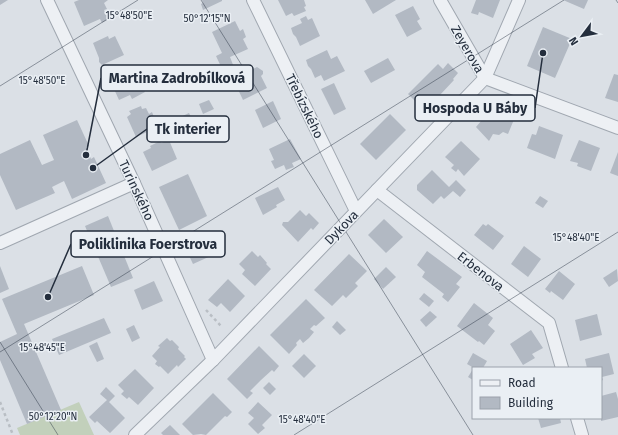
<svg xmlns="http://www.w3.org/2000/svg" width="618" height="435" font-family="'Fira Sans',sans-serif">
  <rect width="100%" height="100%" fill="#dbe0e6"/>
  <polygon fill="#c2d0bb" points="79,402 94,435 20,435 17,428"/>
  <g fill="#b2b9c3">
    <polygon points="0,0 8,0 0,5"/>
    <polygon points="79,0 108,0 104,3 107,9 104,10 109,19 102,23 100,19 84,26 74,2"/>
    <polygon points="202,0 222,0 222,1 203,10 201,4 203,3"/>
    <polygon points="278,0 304,0 306,6 304,7 306,11 294,16 292,13 286,16"/>
    <polygon points="365,0 396,0 373,14"/>
    <polygon points="476,0 500,0 493,18 479,12 478,15 471,13"/>
    <polygon points="563,0 588,0 584,9"/>
    <polygon points="413,6 420,19 417,21 422,29 407,37 395,15"/>
    <polygon points="306,16 308,20 312,18 320,36 300,46 296,37 293,34 291,28 302,23 300,19"/>
    <polygon points="235,21 240,31 243,29 246,37 243,39 248,49 230,57 235,70 225,75 216,56 222,53 212,32"/>
    <polygon points="543,27 572,39 555,78 527,66"/>
    <polygon points="108,36 109,39 115,36 124,55 102,65 99,62 99,58 93,43"/>
    <polygon points="327,50 331,59 337,56 345,71 324,81 321,75 315,78 311,69 308,66 306,60"/>
    <polygon points="388,58 395,70 371,83 364,71"/>
    <polygon points="448,63 458,73 453,79 454,80 425,111 408,94 438,64 443,69"/>
    <polygon points="132,67 137,79 140,78 145,92 132,99 130,95 119,100 109,78"/>
    <polygon points="257,67 263,71 263,74 261,76 267,88 243,100 233,79"/>
    <polygon points="614,74 618,75 618,102 605,98"/>
    <polygon points="334,83 346,109 334,115 321,89"/>
    <polygon points="209,100 214,109 203,114 199,104"/>
    <polygon points="273,101 281,119 263,128 255,110"/>
    <polygon points="141,106 142,109 146,108 149,114 152,112 158,127 136,137 127,117 131,114 129,111"/>
    <polygon points="495,110 515,117 508,134 503,132 499,135 493,134 489,141 476,127 487,114 490,111"/>
    <polygon points="189,113 192,119 164,132 161,126"/>
    <polygon points="390,114 406,130 376,160 360,144"/>
    <polygon points="77,120 89,146 86,147 91,159 94,157 106,183 72,199 64,181 52,187 55,193 16,210 0,175 0,154 30,140 42,165 54,160 43,135"/>
    <polygon points="539,126 563,135 555,159 527,148 532,134 536,135"/>
    <polygon points="290,139 301,159 292,163 294,167 286,170 284,165 275,169 271,161 274,160 269,149"/>
    <polygon points="169,140 177,159 152,171 143,152 151,148 150,146 160,141 161,143"/>
    <polygon points="579,140 600,148 591,171 577,166 578,163 570,161"/>
    <polygon points="461,141 480,159 464,176 458,169 456,172 451,168 454,165 445,157"/>
    <polygon points="618,152 618,176 610,173"/>
    <polygon points="432,170 449,187 456,180 466,190 460,197 453,191 444,199 441,196 433,204 417,190 417,185"/>
    <polygon points="188,174 207,216 179,230 159,187"/>
    <polygon points="278,187 285,200 276,205 277,207 263,215 255,198"/>
    <polygon points="540,196 548,201 543,208 535,203"/>
    <polygon points="300,210 306,216 309,213 319,223 313,230 311,228 298,242 282,225 283,222 288,222"/>
    <polygon points="108,216 133,278 111,287 85,226"/>
    <polygon points="384,219 403,237 386,253 368,235"/>
    <polygon points="483,224 486,226 488,224 504,236 493,250 474,235"/>
    <polygon points="216,231 224,250 193,264 184,245"/>
    <polygon points="524,246 541,259 528,277 511,264"/>
    <polygon points="252,251 258,257 260,255 267,263 266,264 271,269 255,286 242,274 245,270 239,264"/>
    <polygon points="427,251 462,277 456,284 460,287 448,302 442,297 444,294 422,277 425,272 417,265"/>
    <polygon points="349,254 367,271 355,283 358,286 346,298 343,295 332,306 314,290"/>
    <polygon points="0,266 9,289 0,293"/>
    <polygon points="82,266 94,295 24,324 61,410 27,424 0,360 0,342 17,334 2,299"/>
    <polygon points="386,267 396,277 383,289 374,279"/>
    <polygon points="617,269 618,281 609,287 603,278"/>
    <polygon points="559,271 575,284 563,300 551,291 550,293 545,289"/>
    <polygon points="228,279 245,296 230,312 221,303 217,307 208,300"/>
    <polygon points="154,281 163,301 142,310 134,290"/>
    <polygon points="424,293 434,301 429,307 419,299"/>
    <polygon points="306,299 325,318 316,326 314,325 310,329 314,332 309,338 303,343 300,339 296,343 297,345 289,354 270,335"/>
    <polygon points="474,303 493,318 488,325 495,331 484,345 479,341 478,342 457,326"/>
    <polygon points="430,311 437,317 426,327 420,320"/>
    <polygon points="597,314 602,335 580,341 575,320"/>
    <polygon points="104,318 111,333 59,355 52,339"/>
    <polygon points="337,321 346,330 340,335 332,327"/>
    <polygon points="134,325 140,338 132,342 126,329"/>
    <polygon points="531,330 543,348 532,354 535,358 523,365 510,344"/>
    <polygon points="167,338 170,341 172,340 179,347 178,349 185,356 184,357 186,359 178,367 177,365 168,374 160,366 159,367 155,364 157,361 152,356 160,347 158,346"/>
    <polygon points="97,342 104,359 97,362 89,346"/>
    <polygon points="259,346 279,366 274,372 272,370 261,380 250,391 253,393 247,399 227,379"/>
    <polygon points="473,353 487,361 483,368 474,368 467,364"/>
    <polygon points="609,353 614,374 602,377 603,380 601,381 601,368 587,368 585,359"/>
    <polygon points="304,354 316,366 304,378 292,366"/>
    <polygon points="135,369 154,388 138,405 129,397 127,399 121,394 124,391 118,385"/>
    <polygon points="473,369 473,380 468,377"/>
    <polygon points="269,382 276,389 270,395 263,388"/>
    <polygon points="106,387 115,396 109,402 125,418 110,433 97,421 95,423 89,417 107,400 100,394"/>
    <polygon points="616,392 618,399 618,417 601,421 601,396"/>
    <polygon points="213,393 232,412 227,417 225,416 206,435 201,434 193,435 182,424"/>
    <polygon points="258,402 272,415 262,425 265,428 258,434 248,424 254,418 248,413"/>
    <polygon points="538,418 560,418 561,423 541,428"/>
    <polygon points="170,425 180,435 163,435 161,433"/>
  </g>
  <g fill="none" stroke-linecap="round" stroke-linejoin="round">
    <defs>
      <g id="minor">
        <polyline points="47,0 134,183 213,360"/>
        <polyline points="253,0 356,211"/>
        <polyline points="440,0 485,78 618,128"/>
        <polyline points="377,190 549,323 562,368"/>
        <polyline points="0,243 134,183"/>
        <polyline points="577,418 582,435"/>
        <polyline points="135,435 213,360 485,78 519,0"/>
      </g>
    </defs>
    <use href="#minor" stroke="#a0a7b0" stroke-width="14"/>
    <g stroke="#b9bec4" stroke-width="2.5" stroke-dasharray="3 3" stroke-linecap="butt">
      <polyline points="206,310 222,327"/>
      <polyline points="0,402 13,435"/>
    </g>
    <use href="#minor" stroke="#edf0f4" stroke-width="12"/>
  </g>
  <path fill="none" stroke="#242e3d" stroke-width="1" stroke-opacity="0.45" d="M 201,0 L 473,435M 616,0 L 618,3M 0,86 L 138,0M 0,342 L 58,435M 0,352 L 564,0M 294,435 L 618,232"/>
  <g text-anchor="middle" stroke-width="3" stroke-linejoin="round" paint-order="stroke">
    <g font-size="13" fill="#242e3d" stroke="#eaeff4">
      <text transform="translate(468 49) rotate(60)" y="5">Zeyerova</text>
      <text transform="translate(305 106) rotate(64)" y="5">Třebízského</text>
      <text transform="translate(137 190) rotate(65)" y="5">Turinského</text>
      <text transform="translate(341 227) rotate(-46)" y="5">Dykova</text>
      <text transform="translate(481 271) rotate(38)" y="5">Erbenova</text>
    </g>
  </g>
  <g font-size="10" text-anchor="middle" fill="#242e3d" stroke="#eaeff4" stroke-width="3" stroke-linejoin="round" paint-order="stroke">
    <text x="129" y="19">15°48'50"E</text>
    <text x="207" y="22">50°12'15"N</text>
    <text x="42" y="84">15°48'50"E</text>
    <text x="576" y="241">15°48'40"E</text>
    <text x="42" y="351">15°48'45"E</text>
    <text x="53" y="420">50°12'20"N</text>
    <text x="302" y="423">15°48'40"E</text>
  </g>
  <path fill="none" stroke="#242e3d" stroke-width="1.5" d="M86 155L101 78M543 53L535 108M93 168L147 129M48 297L71 244"/>
  <g fill="#242e3d" stroke="#eaeff4" stroke-width="1.5">
    <circle cx="86" cy="155" r="4"/>
    <circle cx="543" cy="53" r="4"/>
    <circle cx="93" cy="168" r="4"/>
    <circle cx="48" cy="297" r="4"/>
  </g>
  <g fill="#eaeff4" stroke="#242e3d" stroke-width="1.5">
    <rect x="101" y="65" width="152" height="26" rx="4"/>
    <rect x="415" y="95" width="120" height="26" rx="4"/>
    <rect x="147" y="116" width="82" height="26" rx="4"/>
    <rect x="71" y="231" width="154" height="26" rx="4"/>
  </g>
  <g font-size="14" text-anchor="middle" font-weight="bold" fill="#242e3d">
    <text x="177" y="83">Martina Zadrobílková</text>
    <text x="475" y="113">Hospoda U Báby</text>
    <text x="188" y="134">Tk interier</text>
    <text x="148" y="249">Poliklinika Foerstrova</text>
  </g>
  <rect x="472" y="367" width="130" height="52" fill="#eaeff4" stroke="#9ba2ab"/>
  <rect x="480" y="380" width="20" height="6" fill="#edf0f4" stroke="#9ba2ab"/>
  <text x="508" y="387" font-size="12" fill="#242e3d">Road</text>
  <rect x="480" y="397" width="20" height="12" fill="#b2b9c3" stroke="#9ba2ab"/>
  <text x="508" y="407" font-size="12" fill="#242e3d">Building</text>
  <g transform="translate(582 36) rotate(238)" stroke="#eaeff4" stroke-width="3" paint-order="stroke">
  <path d="M0-3L7 15L0 10L-7 15Z" fill="#242e3d"/>
  <text y="-6" font-size="11" font-weight="bold" text-anchor="middle" fill="#242e3d">N</text>
  </g>
</svg>
